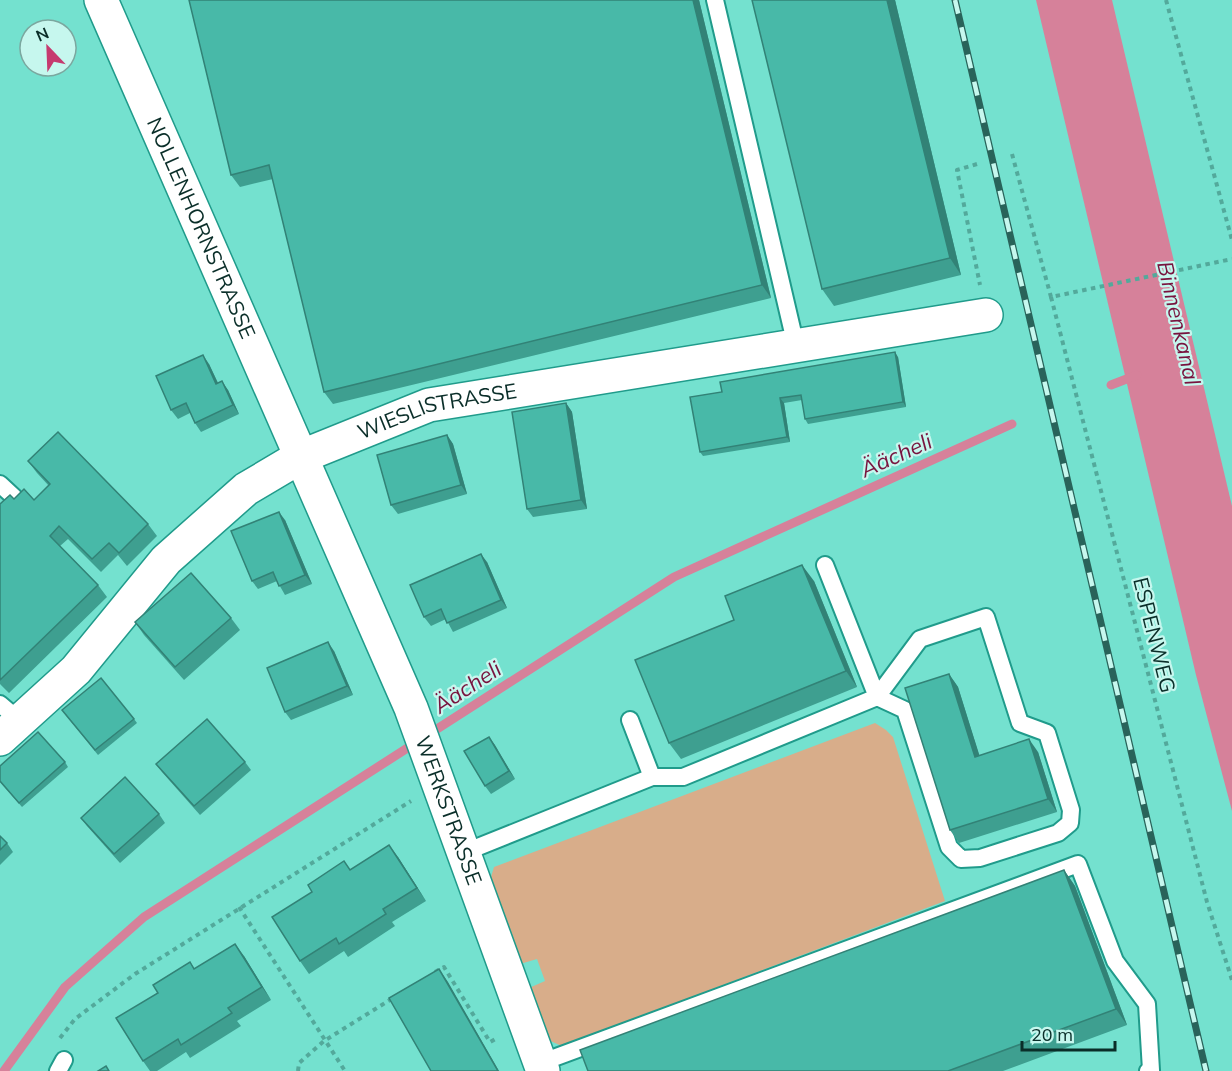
<svg xmlns="http://www.w3.org/2000/svg" width="1232" height="1071" font-family="Mulish,sans-serif">
  <rect width="100%" height="100%" fill="#74e1cf"/>
  <polygon fill="#d8ad8a" points="875,723 886,730 893,737 945,901 562,1046 548,1040 529,988 545,981 537,959 520,964 491,887 491,877 494,867"/>
  <polygon fill="#d6819a" points="1036,0 1112,0 1232,506 1232,811 1196,675"/>
  <g fill="none" stroke-linecap="round" stroke-linejoin="round">
    <g stroke="#d6819a" stroke-width="9">
      <polyline points="1111,385 1137,375"/>
      <polyline points="4,1071 65,987 144,917 674,577 1012,424"/>
    </g>
    <defs>
      <g id="service">
        <polyline points="715,0 796,346"/>
        <polyline points="0,484 14,497"/>
        <polyline points="0,704 20,721"/>
        <polyline points="630,720 652,777"/>
        <polyline points="463,853 652,777 683,777 877,697 920,639 986,617 1020,723 1047,733 1071,810 1070,823 1058,833 980,858 961,859 949,847 905,710 877,697 825,565"/>
        <polyline points="540,1063 1078,864 1115,961 1147,1004 1151,1070 1148,1071"/>
        <polyline points="58,1071 64,1060"/>
      </g>
      <g id="minor">
        <path id="s1" d="M 101,0 L 411,708 L 543,1071"/>
        <path id="s2" d="M 0,739 L 76,670 L 166,560 L 246,489 L 300,457 L 429,405 L 986,315"/>
      </g>
    </defs>
    <use href="#service" stroke="#209b8b" stroke-width="20"/>
    <use href="#minor" stroke="#209b8b" stroke-width="36"/>
    <g stroke="#53a99b" stroke-width="4" stroke-dasharray="4.5 4.5" stroke-linecap="butt">
      <polyline points="1166,0 1232,240"/>
      <polyline points="1012,154 1051,297 1232,259"/>
      <polyline points="977,164 957,170 980,285"/>
      <polyline points="1051,297 1207,902 1232,980"/>
      <polyline points="239,907 345,1071"/>
      <polyline points="435,972 444,967 490,1042 497,1038"/>
      <polyline points="60,1038 75,1019 135,974 411,801"/>
      <polyline points="298,1071 299,1063 324,1041 393,998"/>
    </g>
    <use href="#service" stroke="#fff" stroke-width="16"/>
    <use href="#minor" stroke="#fff" stroke-width="33"/>
    <defs>
      <polyline id="rail" points="955,0 1206,1071"/>
    </defs>
    <use href="#rail" stroke="#29635a" stroke-width="7"/>
    <use href="#rail" stroke="#c6f7ee" stroke-width="4.5" stroke-dasharray="14" stroke-linecap="butt"/>
  </g>
  <g fill="#3e9f90">
    <polygon points="189,0 699,0 771,298 333,404 324,392 273,179 240,187 231,175"/>
    <polygon points="895,0 961,275 834,306 822,289"/>
    <polygon points="898,357 906,407 808,424 805,419 802,400 784,403 790,442 703,456 700,452 722,392"/>
    <polygon points="209,364 218,383 228,390 239,414 201,432 195,423 190,413 178,419 171,410"/>
    <polygon points="566,403 572,412 587,509 533,517 527,509"/>
    <polygon points="447,435 453,444 467,494 398,514 391,505"/>
    <polygon points="28,461 148,524 157,536 127,566 118,555 101,572 68,539 60,546 98,585 107,597 9,693 0,684 0,504 14,499 34,500 49,486 37,473"/>
    <polygon points="285,520 312,584 285,595 277,581 258,589 252,581"/>
    <polygon points="487,562 507,608 453,632 446,619 431,626 424,617"/>
    <polygon points="814,581 857,687 681,759 669,743 734,620"/>
    <polygon points="231,618 240,630 184,680 144,635 135,622"/>
    <polygon points="334,651 353,695 291,720 285,712"/>
    <polygon points="949,674 958,687 979,755 1038,752 1057,812 959,843 950,830"/>
    <polygon points="65,714 134,719 137,723 98,755"/>
    <polygon points="489,737 515,779 491,794 485,786"/>
    <polygon points="65,762 68,767 22,807 0,782 0,766"/>
    <polygon points="245,762 251,770 200,815 162,772 156,764"/>
    <polygon points="159,814 165,823 120,863 87,826 81,818"/>
    <polygon points="0,836 7,843 13,852 0,865"/>
    <polygon points="398,857 426,901 392,922 395,926 348,957 344,951 309,974 300,961 350,870"/>
    <polygon points="1064,870 1075,886 1127,1025 1003,1071 588,1071"/>
    <polygon points="244,956 271,1000 237,1021 241,1026 190,1058 186,1052 157,1071 150,1071 143,1061 158,993 190,962 195,969"/>
  </g>
  <g fill="#328276">
    <polygon points="693,0 699,0 771,298 762,285"/>
    <polygon points="887,0 895,0 961,275 950,258"/>
    <polygon points="895,352 898,357 906,407 903,402"/>
    <polygon points="203,355 209,364 222,392 216,384"/>
    <polygon points="222,381 228,390 239,414 233,405"/>
    <polygon points="780,398 784,403 790,442 787,437"/>
    <polygon points="566,403 572,412 587,509 581,500"/>
    <polygon points="447,435 453,444 467,494 461,485"/>
    <polygon points="279,512 285,520 312,584 305,575"/>
    <polygon points="481,554 487,562 507,608 501,600"/>
    <polygon points="802,565 814,581 857,687 846,671"/>
    <polygon points="328,642 334,651 353,695 347,686"/>
    <polygon points="949,674 958,687 984,770 975,757"/>
    <polygon points="489,737 495,745 515,779 509,771"/>
    <polygon points="1029,739 1038,752 1057,812 1048,799"/>
    <polygon points="389,845 398,857 426,901 417,888"/>
    <polygon points="1064,870 1075,886 1127,1025 1116,1009"/>
    <polygon points="235,944 244,956 271,1000 262,987"/>
    <polygon points="439,969 448,982 499,1071 498,1071"/>
  </g>
  <g fill="#48b9a8" stroke="#328276" stroke-width="1.5">
    <polygon points="189,0 693,0 762,285 324,392 269,165 231,175"/>
    <polygon points="752,0 887,0 950,258 822,289"/>
    <polygon points="895,352 903,402 805,419 801,395 780,398 787,437 700,452 690,397 722,392 720,382"/>
    <polygon points="203,355 216,384 222,381 233,405 195,423 186,403 171,410 156,376"/>
    <polygon points="566,403 581,500 527,509 512,412"/>
    <polygon points="58,432 148,524 119,553 109,543 92,559 59,526 50,536 98,585 0,680 0,504 10,495 14,499 24,489 34,500 50,484 28,461"/>
    <polygon points="447,435 461,485 391,505 377,455"/>
    <polygon points="279,512 305,575 279,586 273,572 252,581 231,531"/>
    <polygon points="481,554 501,600 447,623 441,609 424,617 410,585"/>
    <polygon points="802,565 846,671 669,743 635,660 734,620 725,596"/>
    <polygon points="191,573 231,618 175,667 135,622"/>
    <polygon points="328,642 347,686 285,712 267,668"/>
    <polygon points="949,674 975,757 1029,739 1048,799 950,830 905,688"/>
    <polygon points="101,678 134,719 95,750 62,710"/>
    <polygon points="207,719 245,762 194,806 156,764"/>
    <polygon points="38,732 65,762 19,803 0,781 0,766"/>
    <polygon points="489,737 509,771 485,786 464,751"/>
    <polygon points="125,777 159,814 114,854 81,818"/>
    <polygon points="0,836 7,843 0,850"/>
    <polygon points="389,845 417,888 383,909 386,914 339,944 336,938 300,961 272,917 312,892 308,885 344,861 350,870"/>
    <polygon points="1064,870 1116,1009 948,1071 588,1071 580,1050"/>
    <polygon points="235,944 262,987 228,1008 232,1013 181,1045 178,1039 143,1061 116,1018 158,993 153,985 190,962 194,969"/>
    <polygon points="439,969 498,1071 431,1071 389,998"/>
    <polygon points="106,1066 109,1071 98,1071"/>
  </g>
  <g text-anchor="middle" stroke-width="4.5" stroke-linejoin="round" paint-order="stroke">
    <g font-size="21" fill="#0a2e29" stroke="#c6f7ee">
      <text dy="7" stroke="none"><textPath href="#s1" startOffset="249">NOLLENHORNSTRASSE</textPath></text>
      <text dy="7" stroke="none"><textPath href="#s2" startOffset="560">WIESLISTRASSE</textPath></text>
      <text transform="translate(1154 635) rotate(76)" y="7">ESPENWEG</text>
      <text dy="7" stroke="none"><textPath href="#s1" startOffset="882">WERKSTRASSE</textPath></text>
    </g>
    <g font-size="22" font-style="italic" fill="#78133e" stroke="#c6f7ee">
      <text transform="translate(1179 323) rotate(77)" y="8">Binnenkanal</text>
      <text transform="translate(896 455) rotate(-24)" y="8">Äächeli</text>
      <text transform="translate(467 687) rotate(-33)" y="8">Äächeli</text>
    </g>
  </g>
  <g transform="translate(48 48) rotate(337)"><circle r="28" fill="#c6f7ee" stroke="#7ba79f" stroke-width="1.5"/>
  <path d="M0-4.5L10 22L0 15L-10 22Z" fill="#c63a6f"/>
  <text y="-9" font-size="16" font-weight="bold" text-anchor="middle" fill="#0a2e29">N</text>
  </g>
  <path d="M1022 1041v9h93v-9" fill="none" stroke="#0a2e29" stroke-width="3"/>
  <text x="1031" y="1041" font-size="18" fill="#0a2e29" stroke="#c6f7ee" stroke-width="4.5" paint-order="stroke">20 m</text>
</svg>
